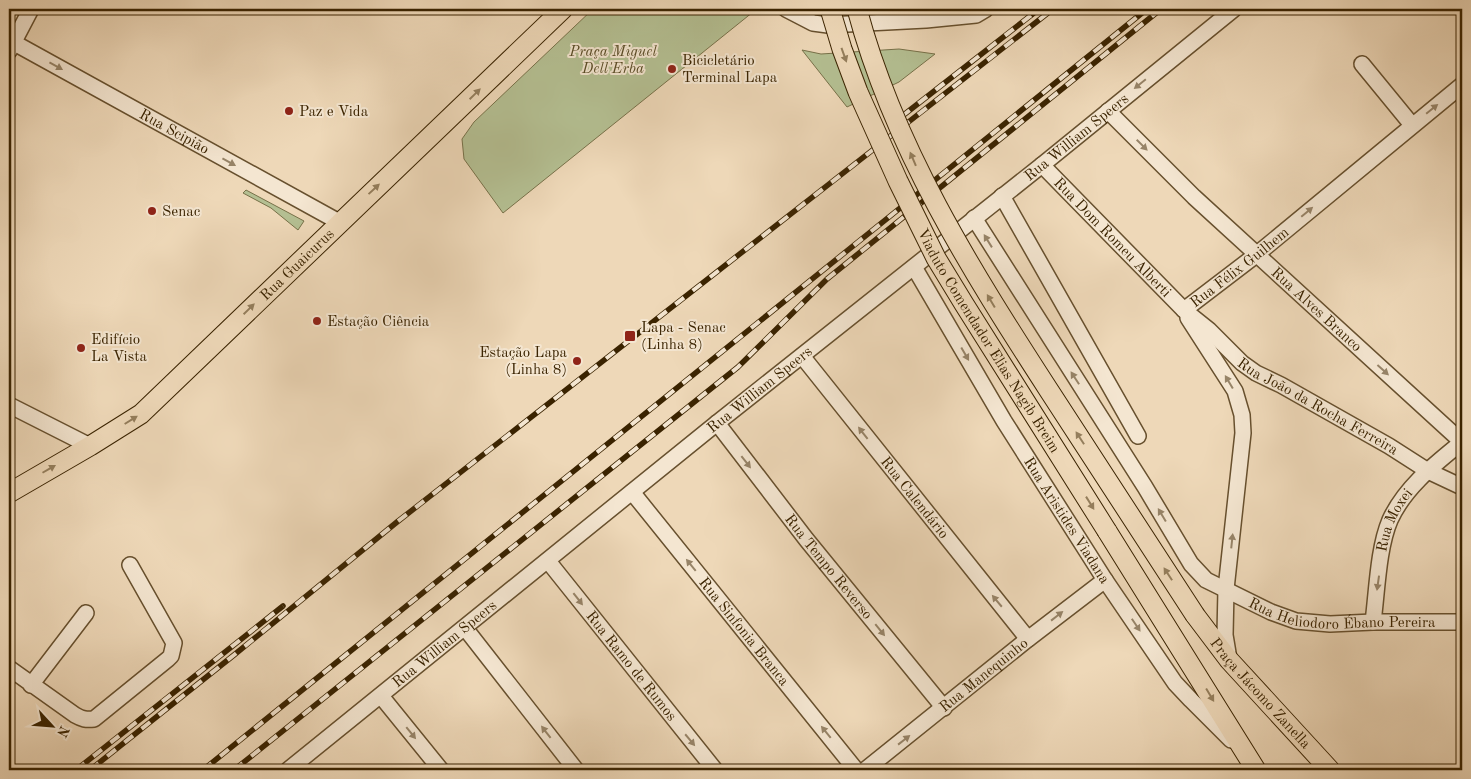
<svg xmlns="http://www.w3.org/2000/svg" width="1471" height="779" font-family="'Old Standard TT',serif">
  <rect width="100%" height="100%" fill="#eed8b8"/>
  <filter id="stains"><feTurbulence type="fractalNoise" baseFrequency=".004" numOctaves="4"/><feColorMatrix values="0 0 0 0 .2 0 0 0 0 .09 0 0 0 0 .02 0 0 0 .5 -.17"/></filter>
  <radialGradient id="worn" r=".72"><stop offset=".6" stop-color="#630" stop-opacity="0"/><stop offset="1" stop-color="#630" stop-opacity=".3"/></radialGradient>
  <g fill="#b4bf92" stroke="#777149">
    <polygon points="593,9 751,9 753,12 503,213 464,159 462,139 474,122"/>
    <polygon points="899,49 935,54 899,82 847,107 802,50 821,54"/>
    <polygon points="246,190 304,221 298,230 271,208 243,193"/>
  </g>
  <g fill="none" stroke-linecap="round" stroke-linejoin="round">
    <defs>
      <g id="minor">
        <polyline points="786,9 813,23 828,25 926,20 976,15 986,9"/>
        <path id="s1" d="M 9,40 L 339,222"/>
        <polyline points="9,51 31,9"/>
        <polyline points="1362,64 1412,125"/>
        <path id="s2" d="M 1108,111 L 1194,197 L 1462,442"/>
        <path id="s3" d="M 1042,165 L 1184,310 L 1209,330 L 1242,363 L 1256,373 L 1281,385 L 1389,446 L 1428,471 L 1462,487"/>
        <polyline points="1002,196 1138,436"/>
        <path id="s4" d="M 974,218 L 1145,487 L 1191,564 L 1206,580 L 1271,612 L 1296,621 L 1330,624 L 1373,622 L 1462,622"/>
        <path id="s5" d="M 914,267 L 1004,421 L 1105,580 L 1175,683 L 1191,700 L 1231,740"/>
        <path id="s6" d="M 1184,310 L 1256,255 L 1462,85"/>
        <polyline points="1188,318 1235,391 1242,415 1243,433 1226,589 1225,635 1229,659"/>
        <path id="s7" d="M 802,356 L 1028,639"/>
        <polyline points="9,405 90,446"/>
        <path id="s8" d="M 717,423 L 806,539 L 944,708"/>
        <path id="s9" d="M 632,492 L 856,770"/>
        <path id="s10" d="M 548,561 L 715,770"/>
        <path id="s11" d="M 1373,622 C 1377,592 1378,548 1390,520 C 1405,487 1435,464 1462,442"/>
        <polyline points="465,628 576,770"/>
        <path d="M 9,668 L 75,715 C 82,719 86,720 94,719 L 168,659 L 171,656 L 174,643 L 130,565"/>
        <polyline points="31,685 86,613"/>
        <polyline points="381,696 441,770"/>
        <path id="s12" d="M 288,770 L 717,423 L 1042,165 L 1234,9"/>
        <path id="s13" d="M 865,770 L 1028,639 L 1105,580"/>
      </g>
      <g id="major">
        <path id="s14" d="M 9,493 L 90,446 L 141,414 L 563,9"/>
        <polyline points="1107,531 1256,770"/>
        <path id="s15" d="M 1195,615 L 1229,660 L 1330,770"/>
      </g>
    </defs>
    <use href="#minor" stroke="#67502e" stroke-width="18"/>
    <use href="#major" stroke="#3a2300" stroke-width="21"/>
    <use href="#minor" stroke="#f4e6d1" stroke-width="15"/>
    <use href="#major" stroke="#eed8b8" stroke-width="19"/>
    <defs>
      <g id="rail">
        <polyline points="901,117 1039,9"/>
        <polyline points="76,770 283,606"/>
        <polyline points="90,770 234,655 397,522 1053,9"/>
        <polyline points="203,770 1147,9"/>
        <polyline points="234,770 738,367 827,279 1161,9"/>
      </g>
    </defs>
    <use href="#rail" stroke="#3a2300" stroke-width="5.5"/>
    <use href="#rail" stroke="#f4e6d1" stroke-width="4" stroke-dasharray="11" stroke-linecap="butt"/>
    <defs>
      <g id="major-bridge">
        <path id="s16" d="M 830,9 L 842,49 L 858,92 L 898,181 L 936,258 L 964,304 L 1107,531"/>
        <path d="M 857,9 C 894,148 971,270 1048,389 C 1097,465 1146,540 1195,615"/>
      </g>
    </defs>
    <use href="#major-bridge" stroke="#3a2300" stroke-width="21" stroke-linecap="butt"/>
    <use href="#major-bridge" stroke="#eed8b8" stroke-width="19"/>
  </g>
  <defs><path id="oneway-solid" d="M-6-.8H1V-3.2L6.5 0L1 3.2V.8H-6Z" transform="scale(1.25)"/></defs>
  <g fill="#947e5c">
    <use href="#oneway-solid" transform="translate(844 55) rotate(70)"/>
    <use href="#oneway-solid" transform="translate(475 94) rotate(-44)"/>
    <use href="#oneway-solid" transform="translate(913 159) rotate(-113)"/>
    <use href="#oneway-solid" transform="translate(374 189) rotate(-43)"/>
    <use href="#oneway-solid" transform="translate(991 301) rotate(-121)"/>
    <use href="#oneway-solid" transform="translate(249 309) rotate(-44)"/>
    <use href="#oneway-solid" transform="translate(131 420) rotate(-32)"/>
    <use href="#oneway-solid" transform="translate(1080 438) rotate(-123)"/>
    <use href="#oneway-solid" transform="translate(49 469) rotate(-30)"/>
    <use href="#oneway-solid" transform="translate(1090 503) rotate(58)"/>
    <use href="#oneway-solid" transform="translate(1168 574) rotate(-123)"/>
    <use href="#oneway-solid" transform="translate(1210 695) rotate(59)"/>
  </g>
  <g fill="#978468">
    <use href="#oneway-solid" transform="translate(56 66) rotate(29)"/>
    <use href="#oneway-solid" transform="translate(1140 84) rotate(141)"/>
    <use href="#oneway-solid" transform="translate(1432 109) rotate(-39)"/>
    <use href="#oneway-solid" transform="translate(1142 145) rotate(45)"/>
    <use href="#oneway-solid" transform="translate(229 162) rotate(29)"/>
    <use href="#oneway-solid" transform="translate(1307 212) rotate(-40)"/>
    <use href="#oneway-solid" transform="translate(988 241) rotate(-122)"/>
    <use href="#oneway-solid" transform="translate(965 354) rotate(60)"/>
    <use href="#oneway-solid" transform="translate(1383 370) rotate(42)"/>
    <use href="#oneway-solid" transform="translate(1075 378) rotate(-123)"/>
    <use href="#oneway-solid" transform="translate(1229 382) rotate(-121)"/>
    <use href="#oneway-solid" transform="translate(863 433) rotate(-128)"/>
    <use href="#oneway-solid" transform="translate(746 462) rotate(52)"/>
    <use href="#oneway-solid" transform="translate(1162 515) rotate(-121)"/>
    <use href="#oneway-solid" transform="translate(1232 541) rotate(-84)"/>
    <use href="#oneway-solid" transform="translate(691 565) rotate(-129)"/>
    <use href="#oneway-solid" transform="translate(1378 583) rotate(98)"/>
    <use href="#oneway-solid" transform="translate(578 599) rotate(52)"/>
    <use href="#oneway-solid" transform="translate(997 601) rotate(-130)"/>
    <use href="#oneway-solid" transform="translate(1057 616) rotate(-38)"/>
    <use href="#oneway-solid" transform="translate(1136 625) rotate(56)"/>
    <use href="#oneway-solid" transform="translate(880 630) rotate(51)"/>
    <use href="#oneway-solid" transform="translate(546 732) rotate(-128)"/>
    <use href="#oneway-solid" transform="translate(826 732) rotate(-129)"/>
    <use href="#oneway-solid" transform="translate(411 733) rotate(51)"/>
    <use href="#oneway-solid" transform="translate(690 740) rotate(50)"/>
    <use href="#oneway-solid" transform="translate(904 740) rotate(-38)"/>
  </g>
  <g fill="#8f2418" stroke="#f4e6d1" stroke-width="2">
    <circle cx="672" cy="69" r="5"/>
    <circle cx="289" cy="111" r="5"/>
    <circle cx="152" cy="211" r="5"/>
    <circle cx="317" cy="321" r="5"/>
    <rect x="624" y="330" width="12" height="12" rx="2.5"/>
    <circle cx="81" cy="348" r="5"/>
    <circle cx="577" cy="361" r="5"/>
  </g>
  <g text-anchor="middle" stroke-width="4" stroke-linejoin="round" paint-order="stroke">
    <g font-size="15" font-style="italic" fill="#584a24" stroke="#f4e6d1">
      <text x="613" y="56">Praça Miguel<tspan x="613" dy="17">Dell'Erba</tspan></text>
    </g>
    <g font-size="15" fill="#3a2300" stroke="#f4e6d1" text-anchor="start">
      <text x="682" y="65">Bicicletário<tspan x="682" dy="17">Terminal Lapa</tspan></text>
      <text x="299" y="116">Paz e Vida</text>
      <text x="162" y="216">Senac</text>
      <text x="327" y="326">Estação Ciência</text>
      <text x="641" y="332">Lapa - Senac<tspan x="641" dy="17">(Linha 8)</tspan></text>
      <text x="91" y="344">Edifício<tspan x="91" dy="17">La Vista</tspan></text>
      <text x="567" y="357" text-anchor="end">Estação Lapa<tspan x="567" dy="17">(Linha 8)</tspan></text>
    </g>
    <g font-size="15" fill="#3a2300" stroke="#f4e6d1">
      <text dy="5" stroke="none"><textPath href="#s1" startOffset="189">Rua Scipião</textPath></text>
      <text dy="5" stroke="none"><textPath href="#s12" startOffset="1011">Rua William Speers</textPath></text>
      <text dy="5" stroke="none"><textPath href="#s3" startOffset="101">Rua Dom Romeu Alberti</textPath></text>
      <text dy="5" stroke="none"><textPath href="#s14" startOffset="370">Rua Guaicurus</textPath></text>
      <text dy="5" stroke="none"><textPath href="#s6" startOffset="70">Rua Félix Guilhem</textPath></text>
      <text dy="5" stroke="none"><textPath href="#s2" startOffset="288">Rua Alves Branco</textPath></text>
      <text dy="5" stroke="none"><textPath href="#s16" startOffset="369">Viaduto Comendador Elias Nagib Breim</textPath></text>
      <text dy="5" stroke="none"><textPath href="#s12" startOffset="606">Rua William Speers</textPath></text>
      <text dy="5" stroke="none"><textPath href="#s3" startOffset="369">Rua João da Rocha Ferreira</textPath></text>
      <text dy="5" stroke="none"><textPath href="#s7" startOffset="181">Rua Calendário</textPath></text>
      <text dy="5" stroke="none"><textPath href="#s5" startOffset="296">Rua Aristides Viadana</textPath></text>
      <text dy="5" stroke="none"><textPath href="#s11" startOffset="105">Rua Moxei</textPath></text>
      <text dy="5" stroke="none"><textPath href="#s8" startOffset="182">Rua Tempo Reverso</textPath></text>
      <text dy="5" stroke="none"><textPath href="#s4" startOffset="574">Rua Heliodoro Ébano Pereira</textPath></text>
      <text dy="5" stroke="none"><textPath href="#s9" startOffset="179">Rua Sinfonia Branca</textPath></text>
      <text dy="5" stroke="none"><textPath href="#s12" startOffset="201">Rua William Speers</textPath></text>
      <text dy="5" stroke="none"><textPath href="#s10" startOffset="134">Rua Ramo de Rumos</textPath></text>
      <text dy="5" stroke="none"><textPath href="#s13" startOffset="152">Rua Manequinho</textPath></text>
      <text dy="5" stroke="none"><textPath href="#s15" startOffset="102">Praça Jácomo Zanella</textPath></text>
    </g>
  </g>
  <rect width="1471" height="779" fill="none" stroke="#eed8b8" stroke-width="30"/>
  <rect x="10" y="10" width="1451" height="759" fill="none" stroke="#3a2300" stroke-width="2.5"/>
  <rect x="15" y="15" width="1441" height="749" fill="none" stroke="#3a2300"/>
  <g transform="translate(52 726) rotate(116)" stroke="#f4e6d1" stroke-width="4" paint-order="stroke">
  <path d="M0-4L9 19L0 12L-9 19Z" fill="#3a2300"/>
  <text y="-8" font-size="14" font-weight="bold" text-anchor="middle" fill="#3a2300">N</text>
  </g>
  <rect width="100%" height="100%" filter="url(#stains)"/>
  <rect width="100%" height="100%" fill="url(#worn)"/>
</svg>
